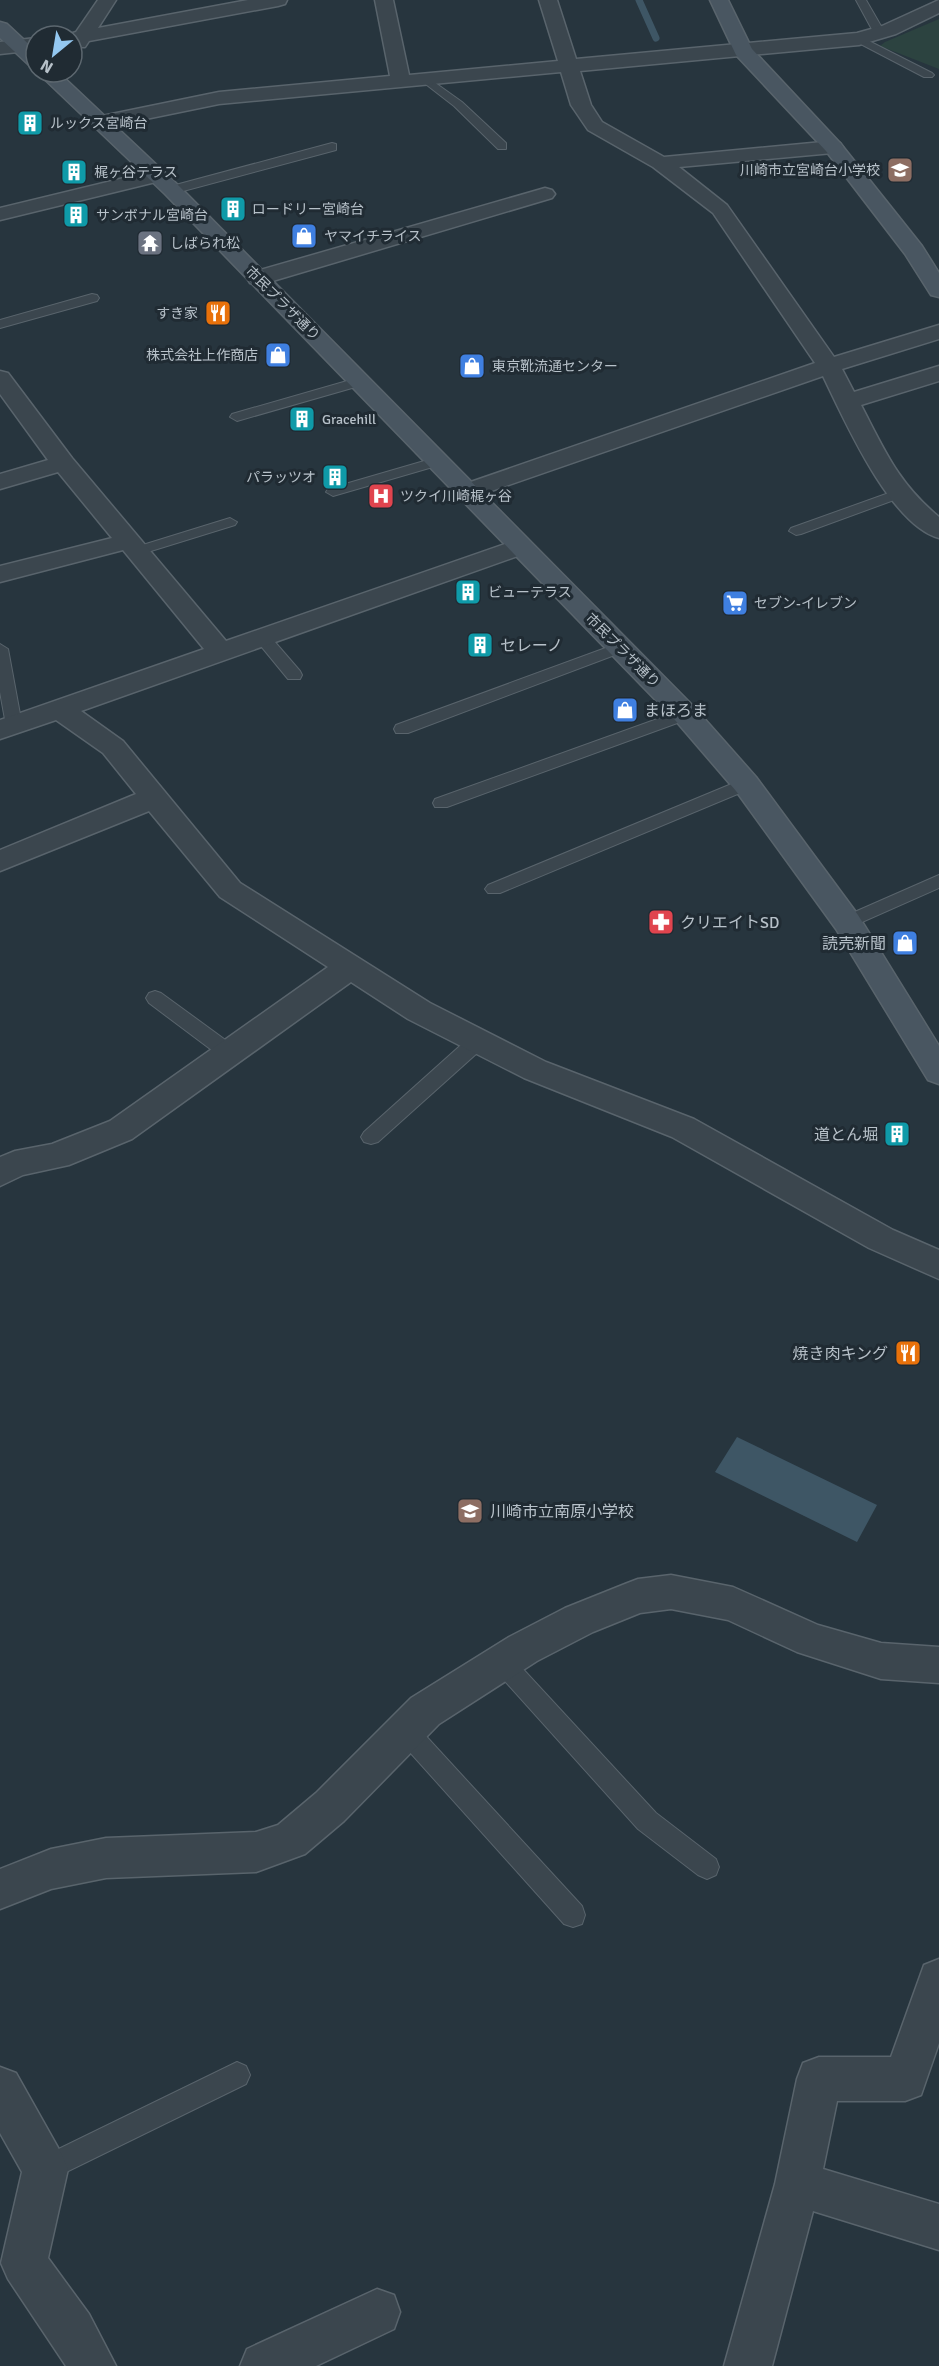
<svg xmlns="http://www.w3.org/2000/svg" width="939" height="2366" font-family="Signika,'Noto Sans JP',sans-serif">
  <rect width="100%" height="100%" fill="#27353e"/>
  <polygon fill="#2c4340" points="939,19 939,69 880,46 885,42"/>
  <polygon fill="#3e5665" points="737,1437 877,1505 857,1542 715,1472"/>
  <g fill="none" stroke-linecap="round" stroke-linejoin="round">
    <polyline stroke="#3e5665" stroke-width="7" points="639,0 656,38"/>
    <defs>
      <g id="lane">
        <polygon points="856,0 866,0 885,33 883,35 875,35"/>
        <polygon points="859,36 932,73 934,75 932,77 924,77 855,41 853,39"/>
        <polygon points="427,77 462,102 506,143 506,149 498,149 454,106 423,82 421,80"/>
        <polygon points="332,143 336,144 336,150 172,194 166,190 168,187"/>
        <polygon points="92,294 97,295 99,298 97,301 0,328 0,320"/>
        <polygon points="361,377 368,381 366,384 237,421 230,417 232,414"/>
        <polygon points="438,457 445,461 443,464 333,496 326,492 328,489"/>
        <polygon points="900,489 905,490 907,493 905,496 801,534 796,535 789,531 791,528"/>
        <polygon points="230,518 237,522 235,525 138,555 131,551 133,548"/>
        <polygon points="262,632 268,634 300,671 302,675 300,679 288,679 256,640 254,637 256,634"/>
        <polygon points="622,642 630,647 628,650 408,733 396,733 394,729 396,725"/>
        <polygon points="0,644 8,649 22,725 20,729 8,729 6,725 0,692"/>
        <polygon points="685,709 691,710 693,714 691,718 447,807 435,807 433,803 435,799"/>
        <polygon points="746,778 752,780 754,784 752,788 500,893 488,893 485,889 488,885"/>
        <polygon points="939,875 939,888 853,926 847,928 841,926 838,922 841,918"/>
        <polygon points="155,991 161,993 235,1047 237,1052 235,1057 228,1059 221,1057 149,1003 146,998 149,993"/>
        <polygon points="478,1034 485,1036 487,1041 485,1046 378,1142 371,1144 364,1142 361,1137 364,1132 471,1036"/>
        <polygon points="502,1652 510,1655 656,1813 716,1859 719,1867 716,1875 707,1879 698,1875 638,1829 494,1669 491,1662 494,1655"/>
        <polygon points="406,1720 414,1723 582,1906 585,1915 582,1924 573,1927 564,1924 398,1739 394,1731 398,1723"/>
        <polygon points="237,2062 246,2066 250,2075 246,2084 54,2178 45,2182 36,2178 32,2169 36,2160"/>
      </g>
      <g id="street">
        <polygon points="98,0 116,0 98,28 248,0 287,0 285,4 278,6 89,41 85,47 72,47 72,36 64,36 76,32"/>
        <path d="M 375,0 L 393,0 L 409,75 L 558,61 L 539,0 L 557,0 L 576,59 L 857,33 L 882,26 L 939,0 L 939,13 L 896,34 L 859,45 L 580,71 L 591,105 L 602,122 L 664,157 L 833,141 L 840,143 L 843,147 L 840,151 L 833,153 L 679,167 L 727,205 L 834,357 L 939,325 L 939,339 L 842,369 L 854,392 L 939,366 L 939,381 L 861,405 C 885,451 898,483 939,517 L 939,538 C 890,525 844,419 823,376 L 477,496 L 468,498 L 459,496 L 456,491 L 459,486 L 815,363 L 713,213 L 653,167 L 588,130 L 571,105 L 561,72 L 219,104 L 102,128 L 95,126 L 92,122 L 95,118 L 102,116 L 219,92 L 390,76 Z"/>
        <polygon points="36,38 36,50 0,54 0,42"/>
        <polygon points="157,170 164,172 167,176 164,180 0,220 0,208"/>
        <polygon points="545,188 552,190 555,194 552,198 266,283 258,285 250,283 247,278 250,273"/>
        <polygon points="0,371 8,373 72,458 226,641 511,542 520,539 529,542 533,547 529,552 81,711 123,741 240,883 430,1003 546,1062 694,1119 893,1230 939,1250 939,1279 869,1248 672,1137 524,1078 408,1019 351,982 132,1139 69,1165 23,1175 0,1186 0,1157 15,1151 52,1144 110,1121 328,967 220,897 149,811 0,871 0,850 136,794 103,753 56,720 0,739 0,720 204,649 123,550 0,582 0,566 112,538 58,472 0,489 0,474 48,460 0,394"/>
        <polygon points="671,1575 733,1587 818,1625 881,1643 939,1647 939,1683 881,1679 797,1652 728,1620 671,1609 640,1613 593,1632 537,1661 439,1724 344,1821 305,1854 256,1872 106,1878 51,1889 0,1909 0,1869 51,1849 106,1838 256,1832 278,1825 316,1793 411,1698 509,1637 565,1608 625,1584 638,1579"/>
        <polygon points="939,1959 939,2043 921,2095 905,2101 837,2101 823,2169 939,2204 939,2250 813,2211 772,2366 724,2366 775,2184 797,2079 803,2063 819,2057 891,2057 924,1965"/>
        <polygon points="0,2067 16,2073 61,2153 68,2169 48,2258 89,2314 116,2366 66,2366 8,2279 1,2263 22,2172 0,2133"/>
        <polygon points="377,2289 394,2295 400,2312 394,2329 316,2366 240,2366 247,2349"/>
      </g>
      <g id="secondary">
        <polygon points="710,0 728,0 752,49 840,143 922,246 939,273 939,297 931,295 905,254 826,151 736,55"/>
        <polygon points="0,22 7,24 36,51 36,67 29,65 0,38"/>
        <polygon points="37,72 58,72 179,186 695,708 756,777 858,915 939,1046 939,1084 928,1080 836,929 736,791 675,720 165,194"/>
      </g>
    </defs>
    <use href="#lane" stroke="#59646c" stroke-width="2"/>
    <use href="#street" stroke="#59646c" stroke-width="3"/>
    <use href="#secondary" stroke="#59646c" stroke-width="3"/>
    <use href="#lane" fill="#3b464e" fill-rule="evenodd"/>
    <use href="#street" fill="#3b464e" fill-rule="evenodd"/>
    <use href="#secondary" fill="#495661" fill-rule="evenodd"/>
  </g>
  <defs>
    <symbol id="building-square" viewBox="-11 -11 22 22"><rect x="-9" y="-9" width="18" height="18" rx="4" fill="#0f9aa8" stroke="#202b33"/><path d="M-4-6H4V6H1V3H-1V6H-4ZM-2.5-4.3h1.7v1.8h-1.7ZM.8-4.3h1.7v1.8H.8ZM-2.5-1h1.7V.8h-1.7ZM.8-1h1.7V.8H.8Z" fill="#fff"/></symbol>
    <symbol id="school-square" viewBox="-11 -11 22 22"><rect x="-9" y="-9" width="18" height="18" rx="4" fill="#8d6e63" stroke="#202b33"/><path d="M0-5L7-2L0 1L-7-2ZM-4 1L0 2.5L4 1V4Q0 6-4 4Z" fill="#fff"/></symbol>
    <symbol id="shop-square" viewBox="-11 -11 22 22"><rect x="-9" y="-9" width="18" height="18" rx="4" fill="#3f7fe0" stroke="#202b33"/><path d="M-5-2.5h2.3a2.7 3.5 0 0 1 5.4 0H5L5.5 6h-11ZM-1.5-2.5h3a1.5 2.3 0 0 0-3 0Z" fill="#fff"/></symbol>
    <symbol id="temple-square" viewBox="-11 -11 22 22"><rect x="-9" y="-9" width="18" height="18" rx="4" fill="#6b7280" stroke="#202b33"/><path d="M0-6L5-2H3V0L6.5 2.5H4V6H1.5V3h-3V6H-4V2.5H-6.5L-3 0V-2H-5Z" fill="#fff"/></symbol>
    <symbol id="restaurant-square" viewBox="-11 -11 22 22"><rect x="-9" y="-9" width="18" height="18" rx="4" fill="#e8710a" stroke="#202b33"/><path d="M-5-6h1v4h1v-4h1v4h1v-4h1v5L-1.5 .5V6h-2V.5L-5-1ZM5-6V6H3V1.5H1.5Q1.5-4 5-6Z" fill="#fff"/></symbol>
    <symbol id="hospital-square" viewBox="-11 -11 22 22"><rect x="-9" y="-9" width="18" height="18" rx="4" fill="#e0444e" stroke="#202b33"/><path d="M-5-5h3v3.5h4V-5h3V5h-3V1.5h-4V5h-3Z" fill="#fff"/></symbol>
    <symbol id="supermarket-square" viewBox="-11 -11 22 22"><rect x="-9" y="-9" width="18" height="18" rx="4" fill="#3f7fe0" stroke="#202b33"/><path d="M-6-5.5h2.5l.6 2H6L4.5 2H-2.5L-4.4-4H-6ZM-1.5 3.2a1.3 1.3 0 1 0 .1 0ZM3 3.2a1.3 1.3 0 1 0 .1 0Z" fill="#fff"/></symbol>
    <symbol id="pharmacy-square" viewBox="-11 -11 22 22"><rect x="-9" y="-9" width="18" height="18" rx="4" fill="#e0444e" stroke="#202b33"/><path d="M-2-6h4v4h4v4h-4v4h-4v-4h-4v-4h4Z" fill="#fff"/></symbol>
  </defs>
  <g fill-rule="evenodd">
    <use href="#building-square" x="15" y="108" width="30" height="30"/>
    <use href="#school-square" x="885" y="155" width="30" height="30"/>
    <use href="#building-square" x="59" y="157" width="30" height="30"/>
    <use href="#building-square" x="218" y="194" width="30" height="30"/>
    <use href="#building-square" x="61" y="200" width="30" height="30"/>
    <use href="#shop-square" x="289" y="221" width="30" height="30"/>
    <use href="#temple-square" x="135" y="228" width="30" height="30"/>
    <use href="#restaurant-square" x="203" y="298" width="30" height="30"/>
    <use href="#shop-square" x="263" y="340" width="30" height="30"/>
    <use href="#shop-square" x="457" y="351" width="30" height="30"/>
    <use href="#building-square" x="287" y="404" width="30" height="30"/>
    <use href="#building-square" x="320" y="462" width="30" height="30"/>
    <use href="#hospital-square" x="366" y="481" width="30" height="30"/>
    <use href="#building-square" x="453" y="577" width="30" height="30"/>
    <use href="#supermarket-square" x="720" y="588" width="30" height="30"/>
    <use href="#building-square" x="465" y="630" width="30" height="30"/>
    <use href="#shop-square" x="610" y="695" width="30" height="30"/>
    <use href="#pharmacy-square" x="646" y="907" width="30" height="30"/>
    <use href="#shop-square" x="890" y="928" width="30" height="30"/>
    <use href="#building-square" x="882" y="1119" width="30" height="30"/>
    <use href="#restaurant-square" x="893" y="1338" width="30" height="30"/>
    <use href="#school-square" x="455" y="1496" width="30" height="30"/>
  </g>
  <g text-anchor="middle" stroke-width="6" stroke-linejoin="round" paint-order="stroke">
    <g font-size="14" fill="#b7c1c9" stroke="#202b33" text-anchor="start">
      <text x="50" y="128">ルックス宮崎台</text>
      <text x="880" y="175" text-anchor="end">川崎市立宮崎台小学校</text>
      <text x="94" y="177">梶ヶ谷テラス</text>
      <text x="252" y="214">ロードリー宮崎台</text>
      <text x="96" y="220">サンボナル宮崎台</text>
      <text x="324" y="241">ヤマイチライス</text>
      <text x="170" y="248">しばられ松</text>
      <text x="198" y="318" text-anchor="end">すき家</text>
      <text x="258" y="360" text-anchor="end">株式会社上作商店</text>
      <text x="492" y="371">東京靴流通センター</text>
      <text x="322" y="424">Gracehill</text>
      <text x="316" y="482" text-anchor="end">パラッツオ</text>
      <text x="400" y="501">ツクイ川崎梶ヶ谷</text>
      <text x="488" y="597">ビューテラス</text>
      <text x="754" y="608">セブン-イレブン</text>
    </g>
    <g font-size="14" fill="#b7c1c9" stroke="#202b33">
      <text transform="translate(283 303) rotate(45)" y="5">市民プラザ通り</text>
      <text transform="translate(623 650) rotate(45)" y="5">市民プラザ通り</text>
    </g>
    <g font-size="16" fill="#b7c1c9" stroke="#202b33" text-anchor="start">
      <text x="500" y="651">セレーノ</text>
      <text x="644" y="716">まほろま</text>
      <text x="680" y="928">クリエイトSD</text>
      <text x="886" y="949" text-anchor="end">読売新聞</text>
      <text x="878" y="1140" text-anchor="end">道とん堀</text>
      <text x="888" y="1359" text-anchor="end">焼き肉キング</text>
      <text x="490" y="1517">川崎市立南原小学校</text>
    </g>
  </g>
  <g transform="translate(54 54) rotate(210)"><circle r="28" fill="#202b33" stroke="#5c676f" stroke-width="1.5"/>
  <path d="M0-4.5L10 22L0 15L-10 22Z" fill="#94c8f1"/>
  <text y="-9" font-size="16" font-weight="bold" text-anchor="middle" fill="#b7c1c9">N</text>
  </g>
</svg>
